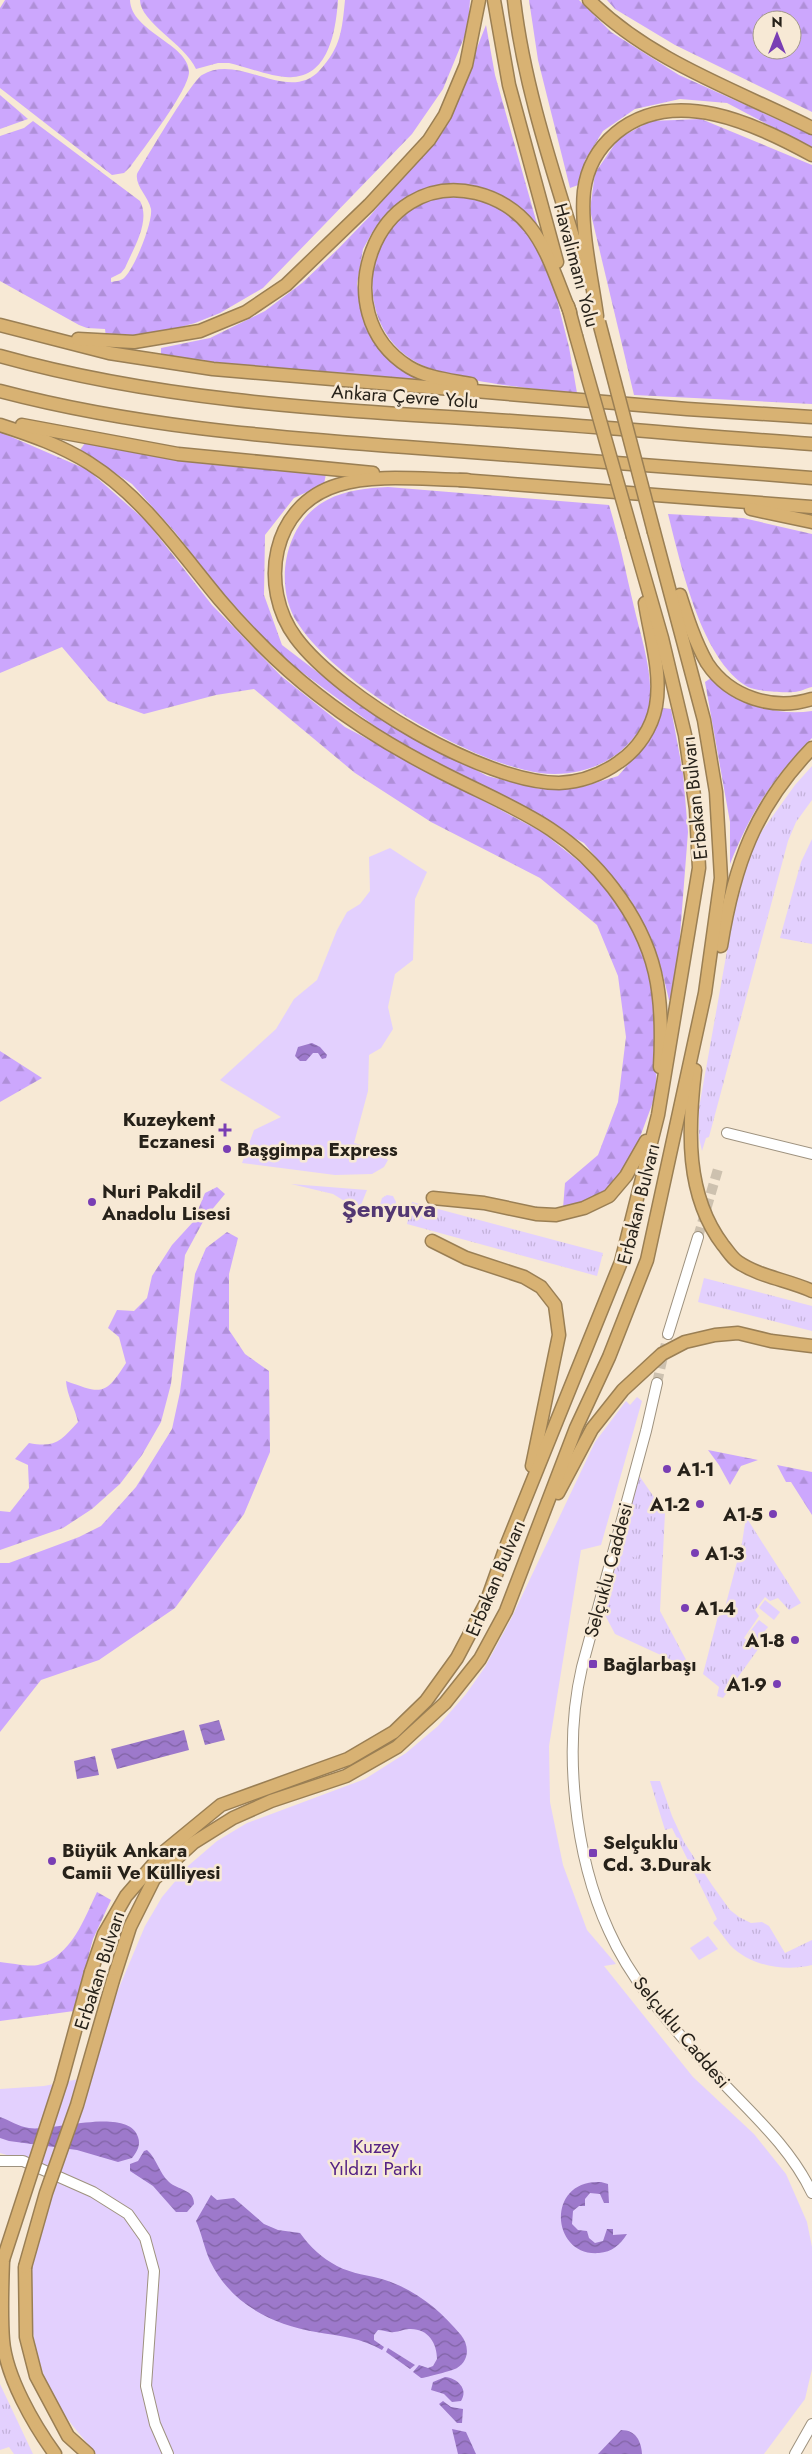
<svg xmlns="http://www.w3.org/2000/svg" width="812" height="2454" font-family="Jost,sans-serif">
  <defs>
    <pattern id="grass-tufts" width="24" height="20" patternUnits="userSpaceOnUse" patternTransform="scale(1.25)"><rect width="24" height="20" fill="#e3d0fe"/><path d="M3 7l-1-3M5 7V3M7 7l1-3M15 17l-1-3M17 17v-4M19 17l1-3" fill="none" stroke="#c3b2d9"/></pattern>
    <pattern id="forest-firs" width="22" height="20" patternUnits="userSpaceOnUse" patternTransform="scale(1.25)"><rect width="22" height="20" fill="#cca7fd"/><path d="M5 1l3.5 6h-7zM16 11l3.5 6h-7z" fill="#af8fd8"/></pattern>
    <pattern id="water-waves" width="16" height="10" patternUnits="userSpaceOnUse" patternTransform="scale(1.25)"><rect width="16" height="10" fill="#9d79cb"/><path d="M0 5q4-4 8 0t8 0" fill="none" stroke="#8063a4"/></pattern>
  </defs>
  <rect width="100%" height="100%" fill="#f7e9d5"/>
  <g fill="url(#grass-tufts)">
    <polygon points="812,766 812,800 796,822 788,841 709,1137 706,1138 702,1151 699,1138 699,1108 738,889 752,845 795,785"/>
    <polygon points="812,839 812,944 780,938 801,862"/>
    <polygon points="291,1184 367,1190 359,1210 333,1194"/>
    <polygon points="387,1195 393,1196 396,1202 393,1216 387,1219 382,1218 378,1212 382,1198"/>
    <polygon points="412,1202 603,1253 597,1276 407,1224"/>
    <polygon points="704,1278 812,1306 812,1331 698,1302"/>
    <polygon points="638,1474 665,1513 660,1611 691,1669 615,1634 604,1613"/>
    <polygon points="746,1517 801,1603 789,1610 778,1598 770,1601 765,1597 755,1610 759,1616 744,1638 759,1648 723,1698 717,1696 719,1687 703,1674 718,1616 723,1615 742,1543"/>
    <path d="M 650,1781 L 660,1781 L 672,1816 L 684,1842 L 712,1885 L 730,1910 L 739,1917 L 751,1923 L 762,1922 L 769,1926 L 785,1953 L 812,1940 L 812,1965 C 785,1972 750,1966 730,1945 C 724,1938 719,1930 713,1923 L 717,1919 L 672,1828 L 665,1830 Z"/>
    <polygon points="0,2384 33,2454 14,2454 9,2447 0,2450"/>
  </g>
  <g fill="url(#forest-firs)" fill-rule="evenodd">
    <path d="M 5,0 L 130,0 C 131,32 189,44 189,72 C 189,90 143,149 131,166 L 124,173 L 112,175 L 0,88 L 0,8 Z"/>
    <path d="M 140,0 L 338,0 C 336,28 330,75 293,77 C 276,79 247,67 229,63 L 218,63 L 196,69 C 185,44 140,22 140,0 Z"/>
    <path d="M 345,0 L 470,0 L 468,28 L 443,89 L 412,134 L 263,288 L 220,313 L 195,323 L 170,330 L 129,337 L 106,337 L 105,329 L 87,328 L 79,325 L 0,281 L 0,136 L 24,128 L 33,121 L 140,201 C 151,221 133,249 125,268 L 121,273 L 111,278 L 111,282 C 116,281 122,281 125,277 C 135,267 153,222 151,209 C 148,196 135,186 137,174 C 147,157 191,82 202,75 C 240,52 288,105 320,70 C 341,47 342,30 345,0 Z"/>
    <polygon points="529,0 579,0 611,32 679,75 812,135 812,148 727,103 680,99 635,109 603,131 585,160 581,184 570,188 538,60"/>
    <path d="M 607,0 L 812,0 L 812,112 L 675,45 L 615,9 ZM 762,20 L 792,20 L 792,50 L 762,50 Z"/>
    <polygon points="486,25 495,75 539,231 504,197 479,189 422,192 396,207 373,231 363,249 357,284 363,316 420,376 419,384 161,358 161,348 210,338 265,311 302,283 338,249 370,216 447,123"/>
    <polygon points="0,95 28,119 0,129"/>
    <polygon points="701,119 812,165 812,404 634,395 590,210 595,173 619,138 651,121"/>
    <path d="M 444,196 L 480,197 L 498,204 L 533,235 L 553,284 L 569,347 L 577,393 C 534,389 452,382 416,362 C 358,330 358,240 415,206 C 423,201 435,199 444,196 Z"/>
    <polygon points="0,432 88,470 147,522 212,605 281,676 345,727 542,832 591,871 620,907 652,967 657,1005 656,1094 637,1145 618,1180 589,1202 563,1208 565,1183 598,1155 618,1102 626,1037 618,976 597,925 540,878 431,822 355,773 254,689 216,695 144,714 108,701 62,647 0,673"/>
    <polygon points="85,443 326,474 324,484 294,498 265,535 264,595 282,645 367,710 487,776 541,789 582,787 618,776 646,744 661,708 671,709 683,773 688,832 675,1000 669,1000 663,975 647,930 630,899 584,843 399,744 280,656 217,586 175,532 132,484 80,450"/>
    <path d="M 388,487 L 609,505 C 619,538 626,573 634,607 C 641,637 656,681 648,711 C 644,726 634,739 623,749 C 601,769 569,777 540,773 C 471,764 334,682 297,622 C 273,585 285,521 327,500 C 346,490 367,488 388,487 Z"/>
    <path d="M 668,514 L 743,518 L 812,534 L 812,687 C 806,688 800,692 794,692 C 786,693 755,691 748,687 C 701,660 681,565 668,514 Z"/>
    <path d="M 711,678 C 741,702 773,717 812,711 L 812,738 C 772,778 751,812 730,864 L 730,822 L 705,682 Z"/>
    <polygon points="0,1051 42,1078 0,1102"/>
    <path d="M 217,1187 L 225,1194 L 205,1218 L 185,1255 L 171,1384 L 161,1422 L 142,1455 L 120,1484 L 92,1509 L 63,1528 L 0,1550 L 0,1511 L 10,1512 L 29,1488 L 28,1465 L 15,1459 L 29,1443 C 55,1448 61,1441 78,1422 C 75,1408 67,1396 66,1381 C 102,1394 105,1396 126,1363 L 119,1337 L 108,1328 L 117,1310 L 134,1311 L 147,1298 L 152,1276 L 172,1245 L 193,1222 L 205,1193 Z"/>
    <polygon points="227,1232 238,1238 229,1274 229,1330 245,1354 269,1371 270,1452 244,1514 175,1608 99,1660 41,1680 0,1732 0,1563 9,1563 79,1537 101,1526 136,1487 172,1429 180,1392 195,1274 206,1248"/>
    <polygon points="708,1450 758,1460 741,1466 730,1485 719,1465"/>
    <polygon points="777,1465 812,1472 812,1515 791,1482 786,1482"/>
    <path d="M 97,1892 L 111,1900 L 93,1939 L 74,2011 L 0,2021 L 0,1962 C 11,1963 28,1967 38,1965 C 72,1956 84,1919 97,1892 Z"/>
  </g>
  <g fill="#e3d0fe">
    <polygon points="390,848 427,872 415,899 413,960 395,974 388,1007 393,1029 381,1048 369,1055 368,1091 354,1143 372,1148 388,1160 384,1167 372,1174 335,1175 242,1163 254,1130 281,1117 220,1080 276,1029 294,999 317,980 337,930 347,912 360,904 370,891 369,857"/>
    <path d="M 637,1397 L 642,1401 L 601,1545 L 581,1550 L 549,1746 L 550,1802 L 563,1865 L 587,1930 L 616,1964 L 604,1966 L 693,2077 L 754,2134 L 786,2174 L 807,2222 L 812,2247 L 812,2369 L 805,2399 L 764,2454 L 96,2454 C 80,2434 62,2415 51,2392 C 33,2356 25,2299 33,2258 C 39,2229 51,2200 59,2171 L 0,2153 L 0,2089 L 44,2086 L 89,2077 L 100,2033 L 145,1926 L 162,1897 L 188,1866 L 217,1841 L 247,1823 L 365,1779 L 406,1753 L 438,1726 L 466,1694 L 485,1667 L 511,1619 L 595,1442 L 626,1401 L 630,1405 Z"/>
    <polygon points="628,1534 642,1538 636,1558 622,1553"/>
    <polygon points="765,1600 780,1612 774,1620 759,1608"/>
    <polygon points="759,1620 768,1627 757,1641 748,1634"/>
    <polygon points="708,1936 718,1949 699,1960 690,1948"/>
  </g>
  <g fill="url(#water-waves)">
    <polygon points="312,1043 320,1047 327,1055 326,1058 322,1059 318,1053 313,1053 306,1061 300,1061 295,1056 298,1047"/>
    <polygon points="219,1720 225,1740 205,1745 199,1725"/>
    <polygon points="184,1730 189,1750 117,1769 111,1749"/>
    <polygon points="95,1756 99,1775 77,1779 74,1761"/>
    <path d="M 0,2117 C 9,2120 19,2127 29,2128 C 52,2132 128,2106 138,2137 C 141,2145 137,2152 132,2158 L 118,2162 L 77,2150 L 9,2141 L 0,2138 Z"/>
    <path d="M 147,2150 C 157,2159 159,2173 169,2182 C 178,2190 194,2189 194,2204 L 187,2212 L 176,2212 L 153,2186 L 130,2171 L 130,2164 L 138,2161 L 144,2151 Z"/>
    <path d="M 601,2182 L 608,2184 L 609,2203 L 604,2203 L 600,2194 L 590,2193 L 585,2199 L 585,2206 L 579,2206 L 573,2211 L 572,2224 L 578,2230 L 587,2231 L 589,2238 L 595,2243 L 603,2241 L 607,2229 L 613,2229 L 613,2235 L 627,2234 C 620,2245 612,2252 599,2253 C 551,2257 545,2179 601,2182 Z"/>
    <path d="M 211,2195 L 217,2200 L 234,2198 L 264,2224 L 278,2230 L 300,2233 C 310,2247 322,2258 337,2266 C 352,2274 369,2275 385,2280 C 416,2290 440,2310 461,2335 C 469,2345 470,2360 457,2368 C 454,2370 425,2378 421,2378 L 413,2372 L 419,2365 L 428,2368 L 433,2366 L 437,2359 C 437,2343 428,2328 409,2329 C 404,2329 399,2332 394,2332 C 388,2333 384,2330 378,2330 L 374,2335 L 374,2340 L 384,2347 L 382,2350 C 362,2338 339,2336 316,2332 C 271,2324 231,2304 210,2261 C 204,2248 202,2234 196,2221 Z"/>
    <polygon points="388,2348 415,2365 410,2369 386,2352"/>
    <path d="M 445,2377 C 457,2378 469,2389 461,2401 L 452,2402 L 444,2394 L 431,2390 L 433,2382 Z"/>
    <polygon points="443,2401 451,2407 463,2409 462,2423 457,2423 439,2404"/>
    <polygon points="452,2429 466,2432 476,2454 458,2454"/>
    <path d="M 621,2430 C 636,2430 641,2441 642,2454 L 598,2454 Z"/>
  </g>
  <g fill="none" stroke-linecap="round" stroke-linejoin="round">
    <g stroke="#cdc1af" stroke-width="10" stroke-dasharray="10 5" stroke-linecap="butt">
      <polyline points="698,1237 718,1169"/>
      <polyline points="657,1383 668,1334"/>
    </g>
    <defs>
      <g id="secondary">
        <polyline points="727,1133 812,1154"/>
        <polyline points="668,1334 698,1237"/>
        <path d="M 657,1383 L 646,1431 L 582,1667 C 563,1748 574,1855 609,1931 C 632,1983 672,2026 709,2068 C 746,2109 788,2143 812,2193"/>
        <polyline points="0,2161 23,2161 93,2192 128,2214 145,2238 154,2271 146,2386 155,2424 168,2454"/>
        <polyline points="795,2454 812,2424"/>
      </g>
      <g id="highway">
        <polyline points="494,0 509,85 557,262"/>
        <path d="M 514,0 C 525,95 559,188 586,279"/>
        <path d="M 589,0 C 650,61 736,90 812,128"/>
        <polyline points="568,306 576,336"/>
        <path d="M 597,316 C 592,279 580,227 584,191 C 587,167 598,148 616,133 C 674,85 756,124 812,155"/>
        <polyline points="0,325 109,353 213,369 687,409 812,417"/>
        <polyline points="78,339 134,342 200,331 246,312 286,285 369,205 429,140 445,115 466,65 479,0"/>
        <path d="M 0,356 C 157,400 318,409 480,419 C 591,426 701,436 812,444"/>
        <path d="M 471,384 C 450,380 427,378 409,367 C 322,313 375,169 476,193 C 497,198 517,210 530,227 C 549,251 558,284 570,312"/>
        <path d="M 0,391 C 133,426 269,437 406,447 C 542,458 677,467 812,478"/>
        <path d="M 0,425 C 31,435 62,446 89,463 C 143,497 180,552 220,600 C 249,634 283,668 318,695 C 355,724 396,749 437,770 C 506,806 564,823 613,888 C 658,947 664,995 660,1067"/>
        <polyline points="22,425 178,454 373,473"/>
        <polyline points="460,480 812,507"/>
        <path d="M 467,480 C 428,480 376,473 338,485 C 271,505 258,587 296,638 C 340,697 484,783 559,783 C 581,782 601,775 619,762 C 638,749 652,728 656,706 C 662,672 650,636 645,603"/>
        <polyline points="751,509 812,522"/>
        <path d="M 680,595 C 687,617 695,642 707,663 C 730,698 774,711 812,699"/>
        <path d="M 721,946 C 734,865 755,807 812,748"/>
        <path d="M 695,1070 C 688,1129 685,1195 723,1245 C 728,1251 732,1258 738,1262 C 760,1277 788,1280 812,1291"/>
        <polyline points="433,1198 484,1203 536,1214 556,1215 584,1208 609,1196 626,1176 646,1141"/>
        <polyline points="432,1241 466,1258 524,1277 541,1287 555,1305 559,1335 532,1466"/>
        <polyline points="558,1493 592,1429 623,1390 662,1354 685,1342 715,1335 738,1333 771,1341 812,1346"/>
        <polyline points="91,1972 104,1934 126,1896 165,1851 221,1805 348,1759 394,1732 426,1701 457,1658 486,1603 507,1544 621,1262 658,1115 699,868 696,809 685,735 662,638 633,537"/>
        <polyline points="113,1980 130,1927 154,1879 193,1843 233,1818 271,1801 346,1776 397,1747 445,1703 480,1659 506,1611 576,1428 609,1357 647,1260 705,993 721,878 716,792 704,720 654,532"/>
        <path d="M 3,2260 C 2,2286 1,2314 3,2340 C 6,2377 34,2425 55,2454"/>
        <polyline points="25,2267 26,2337 36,2376 68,2436 88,2454"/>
      </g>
    </defs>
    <use href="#secondary" stroke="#9e927f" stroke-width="12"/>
    <use href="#highway" stroke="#9a7f54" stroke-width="15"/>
    <use href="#secondary" stroke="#fff" stroke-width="10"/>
    <use href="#highway" stroke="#d8b273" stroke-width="12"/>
    <defs>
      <g id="highway-bridge">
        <polyline points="599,322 654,532"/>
        <polyline points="576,336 633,537"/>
        <polyline points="3,2260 61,2082 91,1972"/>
        <polyline points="25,2267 46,2193 77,2105 113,1980"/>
      </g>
    </defs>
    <use href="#highway-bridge" stroke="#9a7f54" stroke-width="15" stroke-linecap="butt"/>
    <use href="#highway-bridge" stroke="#d8b273" stroke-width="12"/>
  </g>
  <g fill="#793eb4" stroke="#f7e9d5" stroke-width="2">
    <path d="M222.5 1122.5h5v5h5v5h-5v5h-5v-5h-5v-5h5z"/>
    <circle cx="227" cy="1149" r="5"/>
    <circle cx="92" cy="1202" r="5"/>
    <circle cx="667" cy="1469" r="5"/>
    <circle cx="700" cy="1504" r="5"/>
    <circle cx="773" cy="1514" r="5"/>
    <circle cx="695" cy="1553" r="5"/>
    <circle cx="685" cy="1608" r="5"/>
    <circle cx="795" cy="1640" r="5"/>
    <rect x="588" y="1659" width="10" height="10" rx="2.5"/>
    <circle cx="777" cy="1684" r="5"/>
    <rect x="588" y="1848" width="10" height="10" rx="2.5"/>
    <circle cx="52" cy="1861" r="5"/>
  </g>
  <g text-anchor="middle" stroke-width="5" stroke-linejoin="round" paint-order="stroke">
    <g font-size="19" fill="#262119" stroke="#f7e9d5">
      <text transform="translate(577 265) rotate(75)" y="7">Havalimanı Yolu</text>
      <text transform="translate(405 396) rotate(4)" y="7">Ankara Çevre Yolu</text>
      <text transform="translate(694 798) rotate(-96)" y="7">Erbakan Bulvarı</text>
      <text transform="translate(638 1204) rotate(-76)" y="7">Erbakan Bulvarı</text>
      <text transform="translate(608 1570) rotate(-75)" y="7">Selçuklu Caddesi</text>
      <text transform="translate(495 1578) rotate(-67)" y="7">Erbakan Bulvarı</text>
      <text transform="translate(99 1970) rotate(-72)" y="7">Erbakan Bulvarı</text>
      <text transform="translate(682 2032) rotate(50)" y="7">Selçuklu Caddesi</text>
    </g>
    <g font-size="19" font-weight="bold" fill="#262119" stroke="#f7e9d5" text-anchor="start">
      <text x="215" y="1126" text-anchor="end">Kuzeykent<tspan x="215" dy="22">Eczanesi</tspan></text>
      <text x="237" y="1156">Başgimpa Express</text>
      <text x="102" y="1198">Nuri Pakdil<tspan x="102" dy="22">Anadolu Lisesi</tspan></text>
      <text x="677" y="1476">A1-1</text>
      <text x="690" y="1511" text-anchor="end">A1-2</text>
      <text x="763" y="1521" text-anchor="end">A1-5</text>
      <text x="705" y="1560">A1-3</text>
      <text x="695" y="1615">A1-4</text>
      <text x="785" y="1647" text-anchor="end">A1-8</text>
      <text x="603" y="1671">Bağlarbaşı</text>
      <text x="767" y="1691" text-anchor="end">A1-9</text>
      <text x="603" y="1849">Selçuklu<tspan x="603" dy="22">Cd. 3.Durak</tspan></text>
      <text x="62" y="1857">Büyük Ankara<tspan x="62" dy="22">Camii Ve Külliyesi</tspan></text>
    </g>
    <g font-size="19" fill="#552385" stroke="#f7e9d5">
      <text x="376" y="2153">Kuzey<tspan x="376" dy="22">Yıldızı Parkı</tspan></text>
    </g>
    <g font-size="24" font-weight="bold" fill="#523772" stroke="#f7e9d5">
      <text x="389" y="1217">Şenyuva</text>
    </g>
  </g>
  <g transform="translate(777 35)"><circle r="24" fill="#f7e9d5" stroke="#a3998a"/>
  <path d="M0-4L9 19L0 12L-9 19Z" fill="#793eb4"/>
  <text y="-8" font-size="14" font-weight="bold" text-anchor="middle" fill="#262119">N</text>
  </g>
</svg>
